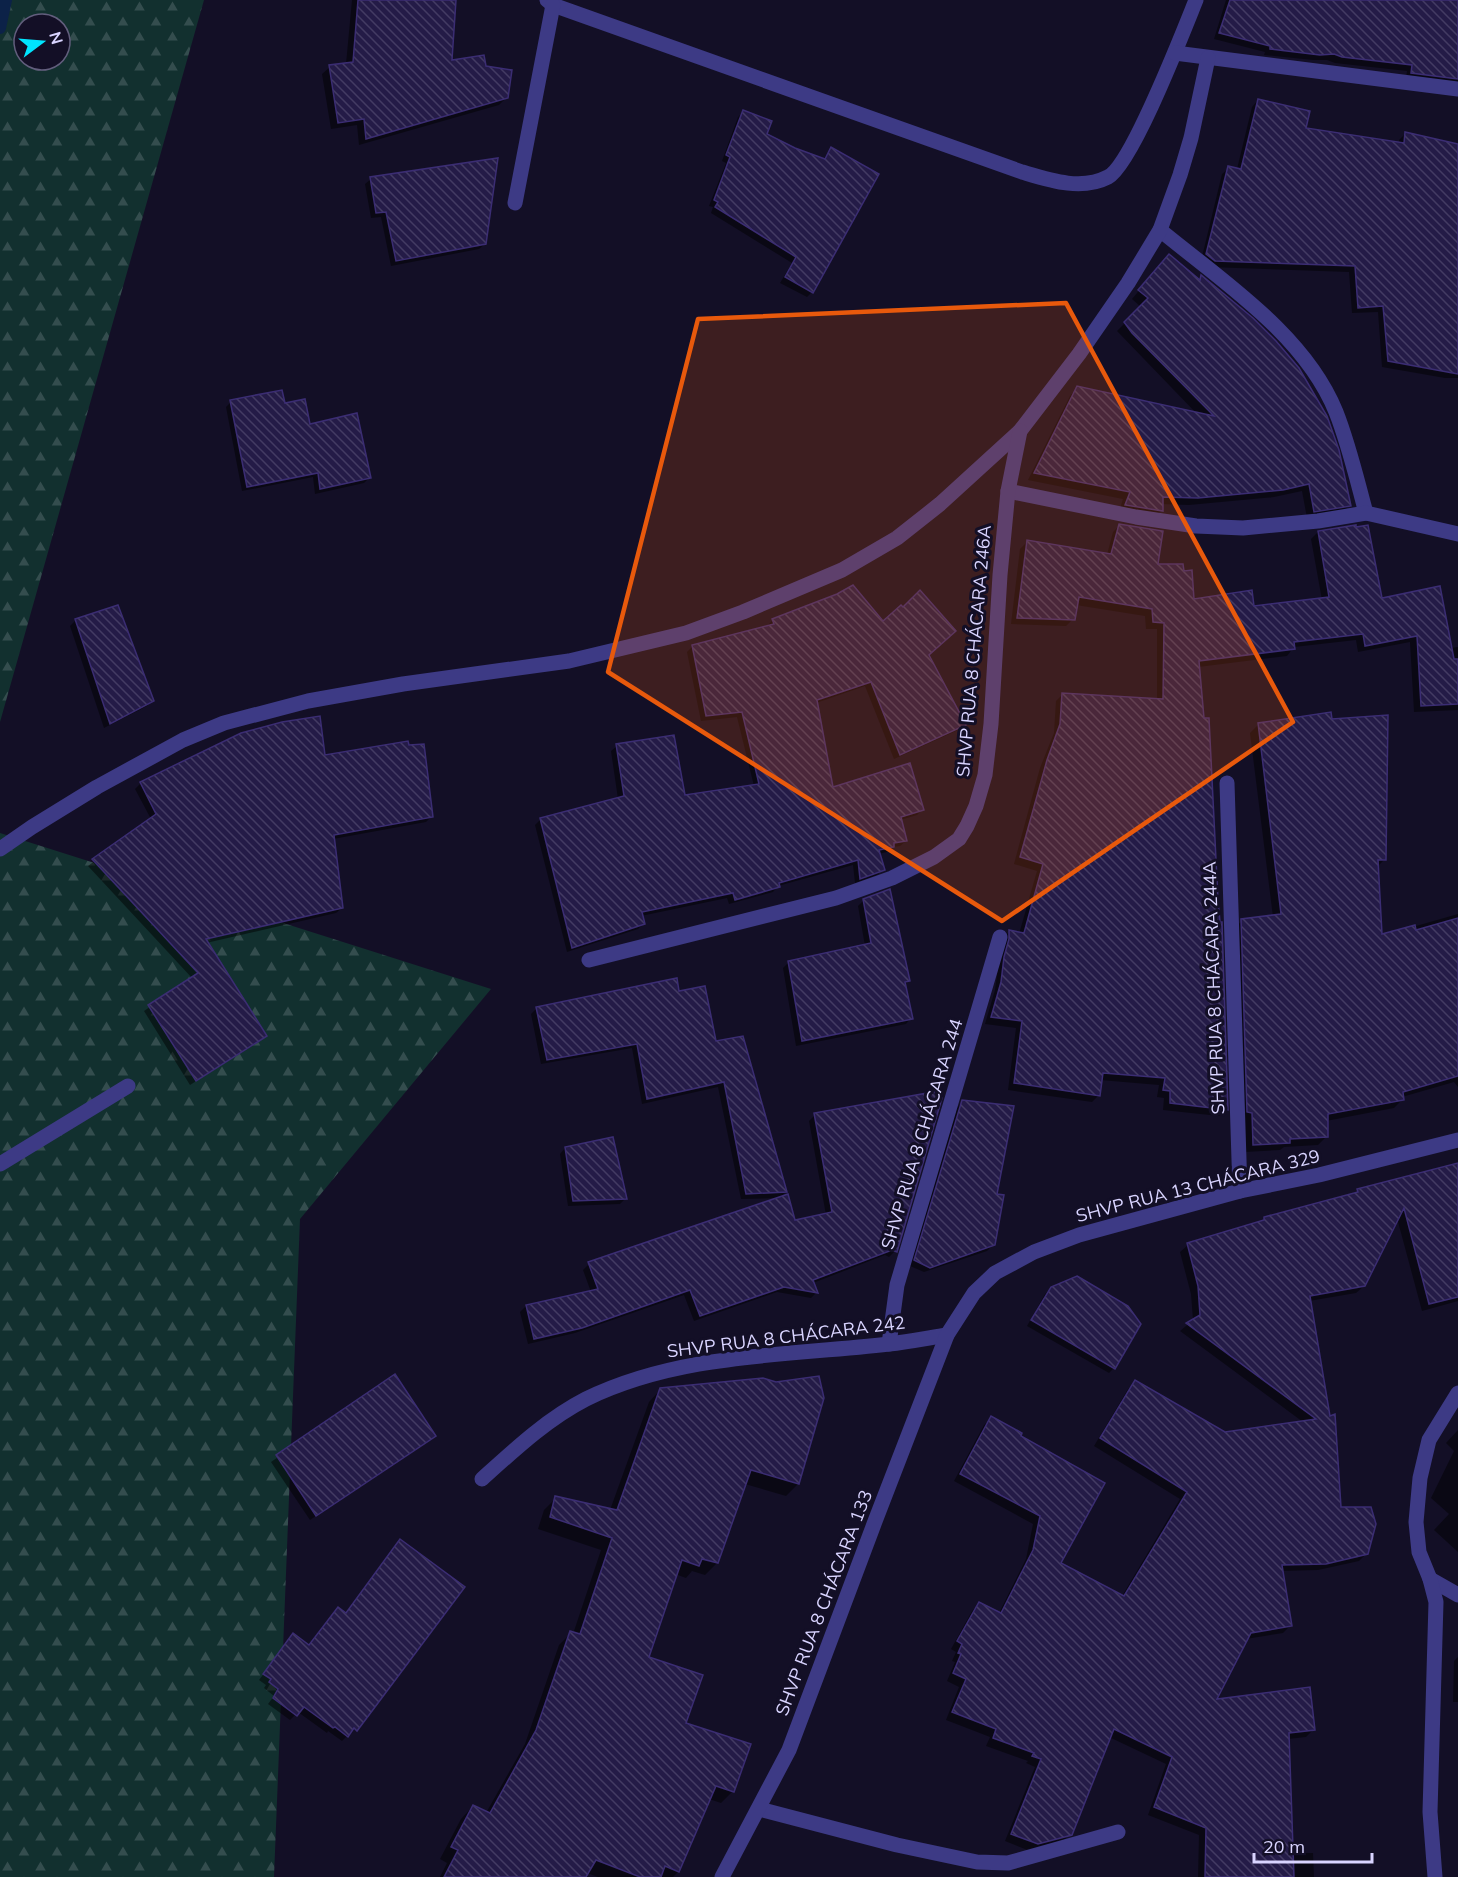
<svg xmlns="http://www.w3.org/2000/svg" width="1458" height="1877" font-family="Mulish,sans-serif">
  <defs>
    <pattern id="forest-firs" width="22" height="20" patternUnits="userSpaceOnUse" patternTransform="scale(1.5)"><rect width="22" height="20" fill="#12302f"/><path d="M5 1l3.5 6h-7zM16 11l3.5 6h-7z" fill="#344d4e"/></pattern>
    <pattern id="building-back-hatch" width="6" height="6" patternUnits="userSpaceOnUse" patternTransform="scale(1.5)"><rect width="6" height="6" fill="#241b47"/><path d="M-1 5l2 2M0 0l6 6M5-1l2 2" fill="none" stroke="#433b63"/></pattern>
  </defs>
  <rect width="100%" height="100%" fill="#130f26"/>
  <g fill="url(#forest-firs)" fill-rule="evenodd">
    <path d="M 0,0 L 204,0 L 0,722 ZM 24,24 L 60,24 L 60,60 L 24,60 Z"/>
    <polygon points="0,833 491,989 300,1219 274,1877 0,1877"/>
  </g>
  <g fill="#0007">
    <polygon points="352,0 455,0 451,62 484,67 507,97 499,105 359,145 357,125 331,129 322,74 330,67 346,64"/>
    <polygon points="1226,0 1458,0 1458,88 1406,79 1407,71 1335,63 1327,60 1313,60 1264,55 1265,52 1214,39"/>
    <polygon points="1258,100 1304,129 1399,144 1399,140 1405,134 1458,146 1458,378 1445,378 1382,367 1378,312 1352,313 1349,272 1209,267 1201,261 1222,174 1229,168 1237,169 1252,107"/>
    <polygon points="744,112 765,135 795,150 823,160 831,149 812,292 807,297 780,283 792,263 711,213 713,207 709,206 726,163 722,161 738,117"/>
    <polygon points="371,179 485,244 479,249 391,266 381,217 371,218 365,184"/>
    <polygon points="1162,263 1198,280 1202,277 1350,505 1342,513 1307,518 1302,491 1274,497 1189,505 1161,504 1161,511 1154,518 1119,512 1123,499 1028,480 1070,396 1077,388 1197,414 1117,331 1141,307 1132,299"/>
    <polygon points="231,402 284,404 369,478 364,483 315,494 313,477 242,491 226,407"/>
    <polygon points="1120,525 1156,566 1193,600 1253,607 1322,600 1311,539 1318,532 1381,600 1450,648 1458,647 1458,710 1414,712 1410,642 1358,652 1356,640 1294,647 1287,656 1198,667 1226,1109 1219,1116 1163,1110 1164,1098 1157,1097 1159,1085 1100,1080 1099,1095 1092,1102 1008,1090 1016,1028 985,1024 995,990 1002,939 1009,932 1019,934 1037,871 1014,864 1040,768 1054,733 1056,701 1063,694 1157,700 1157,629 1146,629 1145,616 1076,605 1073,619 1066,626 1011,624 1020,549 1027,542 1107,555 1113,532"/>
    <polygon points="76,620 152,701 147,706 104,728 70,626"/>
    <polygon points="773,620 883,623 927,655 964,725 958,730 894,759 865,686 816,703 831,789 922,810 917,815 900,820 906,841 900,846 893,847 887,852 878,854 883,870 877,875 855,883 853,865 778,886 773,892 729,904 727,898 641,916 643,924 638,929 567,952 535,825 541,819 618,799 611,751 617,746 684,797 754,786 737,717 701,721 687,652 692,647 767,626"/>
    <polygon points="1259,724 1385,859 1377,867 1381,936 1458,914 1458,1087 1454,1082 1402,1097 1402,1100 1394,1108 1326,1121 1327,1136 1318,1145 1284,1147 1280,1150 1245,1152 1233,929 1242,921 1273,917 1250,733"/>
    <polygon points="323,757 432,816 426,822 333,839 342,908 336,913 206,943 265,1036 260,1041 190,1085 144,1011 192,978 88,866 151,819 135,789 141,783"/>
    <polygon points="864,900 909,981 904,985 911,1018 906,1024 796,1046 783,968 788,963 865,946 858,906"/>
    <polygon points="678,992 786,1192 780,1198 741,1199 718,1087 642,1104 632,1048 541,1064 531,1014 537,1008"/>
    <polygon points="962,1102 995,1196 993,1245 987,1251 924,1272 910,1266 957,1108"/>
    <polygon points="815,1115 895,1251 889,1257 885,1255 813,1283 816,1293 811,1298 777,1292 694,1321 684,1295 575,1333 528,1344 520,1312 526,1306 591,1292 583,1270 589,1264 826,1215 809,1121"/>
    <polygon points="565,1148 625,1199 620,1204 568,1206 560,1154"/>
    <polygon points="1458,1164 1458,1301 1422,1311 1397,1218 1364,1286 1356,1293 1309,1301 1340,1509 1367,1553 1359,1561 1318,1570 1281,1571 1291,1625 1283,1633 1246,1639 1214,1701 1314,1729 1306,1737 1288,1739 1292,1853 1313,1853 1314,1877 1198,1877 1199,1835 1148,1815 1166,1764 1109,1737 1070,1834 1062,1842 1030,1851 1005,1841 1035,1767 1026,1763 1028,1761 986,1746 990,1737 946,1720 959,1687 947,1681 955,1662 952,1661 956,1652 951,1649 972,1611 979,1604 999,1613 1026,1559 1033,1524 954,1481 984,1425 992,1418 1020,1434 1059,1564 1122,1596 1180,1499 1094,1446 1128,1389 1136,1382 1224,1434 1303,1422 1180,1331 1193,1320 1191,1294 1180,1252 1188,1245 1261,1223 1265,1219 1354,1195 1358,1191"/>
    <polygon points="1051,1288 1114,1368 1109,1373 1027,1326 1045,1294"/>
    <polygon points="395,1376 434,1435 310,1520 271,1462"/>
    <polygon points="661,1389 798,1484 786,1496 745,1484 717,1563 705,1575 692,1571 686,1578 675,1574 647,1658 684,1724 733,1791 721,1803 709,1799 678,1872 673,1877 598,1877 587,1873 585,1877 440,1877 447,1863 440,1859 461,1819 473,1806 486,1813 525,1744 559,1645 571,1633 573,1634 601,1550 538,1529 544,1510 556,1498 610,1510 649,1402"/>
    <polygon points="1458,1430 1458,1552 1434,1530 1449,1514 1431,1498 1454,1451 1446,1443"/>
    <polygon points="395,1547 462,1587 350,1735 349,1734 342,1741 328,1731 327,1733 298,1712 290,1720 268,1704 274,1696 264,1688 266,1685 259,1680 293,1635 308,1647 338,1609 345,1614"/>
    <polygon points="1458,1657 1458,1702 1453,1702 1454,1661"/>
  </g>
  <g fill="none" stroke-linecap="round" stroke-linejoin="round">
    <polyline stroke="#0c2248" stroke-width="12" points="0,28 6,0"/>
  </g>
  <g fill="url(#building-back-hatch)" stroke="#3b2d73" stroke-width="1.5">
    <polygon points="358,0 456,0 452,60 484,55 486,66 512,70 508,98 366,139 364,119 338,123 329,65 353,62"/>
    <polygon points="1230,0 1458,0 1458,79 1411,73 1412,65 1342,57 1334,54 1320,55 1270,49 1270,46 1219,33"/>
    <polygon points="1258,99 1310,111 1306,128 1404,143 1405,132 1458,144 1458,374 1388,361 1383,306 1358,308 1355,266 1215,261 1206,254 1228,166 1241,169"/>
    <polygon points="743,110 772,121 767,134 795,148 825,159 831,147 879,174 813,293 785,277 796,257 715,207 718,202 714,200 730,157 726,155"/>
    <polygon points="498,158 486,244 396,261 386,212 376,213 370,177"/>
    <polygon points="1169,254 1200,280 1201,275 1253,318 1276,341 1299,368 1327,416 1339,450 1351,506 1314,512 1309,484 1283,490 1198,498 1163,497 1163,511 1125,505 1130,492 1034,473 1077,386 1214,416 1132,333 1124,322 1148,298 1138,290"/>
    <polygon points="282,390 285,403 305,399 310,424 357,413 371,478 320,489 318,473 247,487 230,400"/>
    <polygon points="1119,524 1163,531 1158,564 1183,564 1184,571 1192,570 1194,599 1252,590 1254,606 1329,597 1318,531 1356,525 1356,527 1368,525 1382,598 1440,586 1454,659 1458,659 1458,704 1421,706 1417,636 1365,646 1363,634 1294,642 1295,649 1199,661 1204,718 1209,718 1218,900 1220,922 1222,922 1228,1110 1170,1103 1170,1091 1163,1090 1165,1078 1103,1073 1100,1096 1014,1083 1022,1021 991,1017 1001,982 1004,957 1009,939 1009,930 1024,933 1043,864 1020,857 1047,760 1060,724 1062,693 1163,699 1164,623 1153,622 1152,609 1079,597 1075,620 1017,618 1027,540 1111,554"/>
    <polygon points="853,585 883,621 901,605 903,607 920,590 956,631 929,655 966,725 900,755 871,682 817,700 833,787 910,763 924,810 901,817 907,841 894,843 894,847 879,850 885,870 860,879 858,860 779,883 780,887 735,900 733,893 642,912 645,924 572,948 540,818 624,796 616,744 674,735 685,795 759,784 742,712 706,716 692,645 774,624 772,619 837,594"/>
    <polygon points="118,605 154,701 110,724 75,619"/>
    <polygon points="1331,712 1332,719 1388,715 1386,860 1378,860 1382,934 1415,925 1416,930 1458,918 1458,1076 1403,1092 1404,1100 1328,1114 1328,1137 1290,1139 1290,1143 1253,1145 1252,1113 1247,1112 1241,919 1281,914 1258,723"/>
    <polygon points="320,716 325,755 408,741 409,745 424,744 433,817 334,835 343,908 206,939 267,1036 196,1081 148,1005 198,973 92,859 156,814 140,782 241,733 282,722"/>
    <polygon points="890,889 910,981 905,982 913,1019 802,1041 788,961 871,943 863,899"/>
    <polygon points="677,978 679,991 705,986 716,1041 743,1036 787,1192 746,1194 724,1082 647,1099 637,1044 547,1060 536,1007"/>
    <polygon points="939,1091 939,1098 942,1098 897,1252 892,1250 813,1280 818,1293 784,1287 700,1316 690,1290 582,1328 534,1339 526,1305 598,1289 588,1262 788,1194 795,1220 832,1212 814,1113"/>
    <polygon points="962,1100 1014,1106 997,1194 1004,1195 995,1245 930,1268 914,1260"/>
    <polygon points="613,1137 627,1199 573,1201 565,1147"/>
    <polygon points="1458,1163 1458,1297 1429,1304 1404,1208 1365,1286 1310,1296 1330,1416 1335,1414 1341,1507 1371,1507 1376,1524 1368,1554 1326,1564 1282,1565 1292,1626 1251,1633 1217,1699 1310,1687 1315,1730 1289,1733 1294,1877 1205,1877 1206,1828 1154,1807 1172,1757 1114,1729 1072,1835 1038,1844 1011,1834 1041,1759 1032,1756 1034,1753 993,1738 996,1729 952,1712 966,1679 953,1673 961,1654 958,1653 962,1644 957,1641 979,1602 1001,1613 1033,1550 1040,1516 960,1474 991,1416 1022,1433 1021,1436 1105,1483 1061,1563 1124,1596 1187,1492 1100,1438 1135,1380 1225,1432 1316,1419 1186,1323 1200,1315 1198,1286 1187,1243 1264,1220 1264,1217 1358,1192 1357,1189"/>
    <polygon points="1077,1276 1128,1306 1141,1324 1115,1369 1031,1320 1051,1287"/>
    <polygon points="395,1374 436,1436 316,1516 276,1455"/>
    <polygon points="819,1376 824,1398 799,1484 751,1470 718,1563 702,1559 699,1566 682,1560 649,1657 703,1675 686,1723 751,1744 734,1792 716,1786 679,1872 665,1866 661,1877 640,1877 596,1860 586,1877 444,1877 458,1850 451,1847 473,1805 490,1813 536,1730 570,1631 580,1634 612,1538 550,1517 555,1496 617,1510 660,1388 763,1378 776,1382"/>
    <polygon points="400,1539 465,1587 357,1731 354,1728 348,1737 335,1727 333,1728 304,1707 297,1716 273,1698 278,1689 269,1682 271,1679 263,1674 293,1633 309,1645 338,1607 346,1613"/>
  </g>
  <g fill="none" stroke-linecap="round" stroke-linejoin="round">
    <g stroke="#3d3a85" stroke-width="15">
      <path d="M 547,0 L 553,5 L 1022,172 C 1049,180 1081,191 1108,177 C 1132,164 1183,32 1196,0"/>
      <polyline points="1175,53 1458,89"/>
      <polyline points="515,203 553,5"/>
      <path d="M 1160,230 C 1222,281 1305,335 1336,412 C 1349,445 1357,480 1366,513"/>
      <polyline points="1008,491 1136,517 1196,526 1243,528 1318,521 1366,513 1458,534"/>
      <polyline points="1227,783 1240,1191"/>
      <polyline points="0,849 32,827 97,787 183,740 224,723 308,701 403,684 569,661 686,633 743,612 842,570 897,538 940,504 1020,431 1079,354 1128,283 1160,230 1180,175 1191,138 1208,58"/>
      <polyline points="589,960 836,898 892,878 934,857 959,839 967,826 976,806 985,775 991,724 1000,575 1008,491 1020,431"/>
      <polyline points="0,1164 128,1086"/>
      <polyline points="889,1344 897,1285 1000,937"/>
      <path d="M 482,1479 C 514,1450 547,1419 586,1399 C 680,1353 787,1356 889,1344 C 908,1342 928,1338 947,1335"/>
      <polyline points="1430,1579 1458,1595"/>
      <polyline points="759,1809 897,1845 977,1862 1008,1863 1118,1832"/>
      <polyline points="722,1877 789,1750 874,1524 947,1335 974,1293 995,1273 1034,1252 1079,1235 1240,1191 1319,1175 1458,1140"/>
      <polyline points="1435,1877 1430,1812 1436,1602 1430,1579 1419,1552 1416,1522 1420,1478 1429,1440 1458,1393"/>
    </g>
  </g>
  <path fill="#e8590c" fill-opacity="0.2" stroke="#e8590c" stroke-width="4.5" stroke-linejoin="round" d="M 1066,303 L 1293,722 L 1002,921 L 608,672 L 698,319 Z"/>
  <g text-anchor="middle" stroke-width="6" stroke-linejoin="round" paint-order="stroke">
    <g font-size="18" fill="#d9d4ff" stroke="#130f26">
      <text transform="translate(974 651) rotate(-85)" y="6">SHVP RUA 8 CHÁCARA 246A</text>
      <text transform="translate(1214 988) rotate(-92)" y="6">SHVP RUA 8 CHÁCARA 244A</text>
      <text transform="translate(922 1134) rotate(-73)" y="6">SHVP RUA 8 CHÁCARA 244</text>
      <text transform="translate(1198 1186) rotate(-14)" y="6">SHVP RUA 13 CHÁCARA 329</text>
      <text transform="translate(786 1337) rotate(-7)" y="6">SHVP RUA 8 CHÁCARA 242</text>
      <text transform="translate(824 1603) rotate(-69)" y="6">SHVP RUA 8 CHÁCARA 133</text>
    </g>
  </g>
  <g transform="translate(42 42) rotate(74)"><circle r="28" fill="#130f26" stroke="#625e7d" stroke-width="1.5"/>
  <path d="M0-4.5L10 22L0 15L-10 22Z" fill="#00e5ff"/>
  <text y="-9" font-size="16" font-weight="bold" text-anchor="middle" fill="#d9d4ff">N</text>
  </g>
  <path d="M1254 1853v9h118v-9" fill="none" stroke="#d9d4ff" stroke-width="3"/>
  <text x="1263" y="1853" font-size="18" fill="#d9d4ff" stroke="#130f26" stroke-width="4.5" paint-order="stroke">20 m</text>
</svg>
